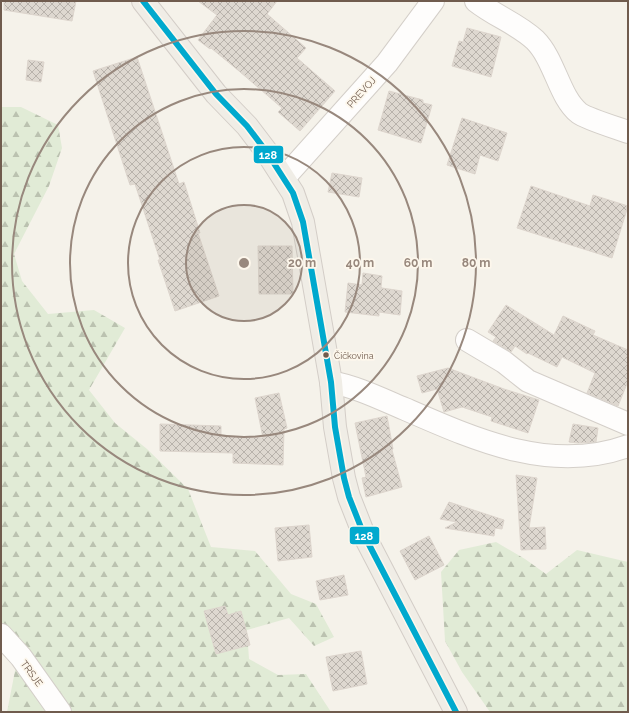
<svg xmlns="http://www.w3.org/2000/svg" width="629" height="713" font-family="Raleway,sans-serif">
  <defs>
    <pattern id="forest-firs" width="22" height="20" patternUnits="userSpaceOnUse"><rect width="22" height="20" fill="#e1ebd6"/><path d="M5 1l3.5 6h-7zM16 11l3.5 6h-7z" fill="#bbc2b0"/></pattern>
    <pattern id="building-cross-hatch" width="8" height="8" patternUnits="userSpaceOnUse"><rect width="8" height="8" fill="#ded8d0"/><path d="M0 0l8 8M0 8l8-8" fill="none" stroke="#b8b2ab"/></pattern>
  </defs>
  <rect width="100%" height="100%" fill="#f5f2ea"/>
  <g fill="url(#forest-firs)">
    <polygon points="1,107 21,107 58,125 62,148 49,186 14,254 22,281 48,314 94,310 125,328 89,390 115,423 147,449 188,489 211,547 255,551 291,594 316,604 334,637 314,646 289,618 247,630 249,659 278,675 306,674 331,712 7,712 20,645 1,631"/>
    <polygon points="496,542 525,559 546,574 577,550 628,562 628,712 490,712 462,672 445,641 441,572 459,550"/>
  </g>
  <g fill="url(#building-cross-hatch)" stroke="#ddd5cd">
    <polygon points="4,1 76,1 72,21 4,10"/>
    <polygon points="198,1 277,1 267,14 306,48 297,58 335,91 300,131 278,112 282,108 239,71 211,48 210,49 198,40 217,15"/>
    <polygon points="467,28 501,37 491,77 452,66 459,41 463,42"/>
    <polygon points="137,57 179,184 184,182 200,233 198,233 219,296 175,311 158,260 160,260 135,184 130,185 93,71"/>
    <polygon points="28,60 44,62 41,82 26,80"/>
    <polygon points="389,91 423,100 423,103 432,105 421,143 378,130"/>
    <polygon points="462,118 507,133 498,161 480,155 475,174 447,165"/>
    <polygon points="332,173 362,178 359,197 328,192"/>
    <polygon points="531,186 590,206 593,195 628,206 612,258 517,228"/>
    <polygon points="258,246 292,246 293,294 259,294"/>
    <polygon points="363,273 382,276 381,287 382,288 402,291 400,315 379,312 379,316 345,312 348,283 362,285"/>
    <polygon points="506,305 554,335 563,316 595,331 593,335 628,350 628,381 618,406 587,393 595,373 562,357 557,367 528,353 527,354 515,346 511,352 493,341 496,337 488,332"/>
    <polygon points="448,368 504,389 539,400 528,433 491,421 492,417 462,407 444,412 437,389 422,393 417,376"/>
    <polygon points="279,393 287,428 284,429 283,465 233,463 233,453 160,451 160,424 221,426 221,436 263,438 255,398"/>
    <polygon points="387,416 393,449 392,450 402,487 366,497 362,478 366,477 355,423"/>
    <polygon points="573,424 598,428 596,442 578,443 569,442"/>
    <polygon points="516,475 537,478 529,528 545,527 546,549 521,550"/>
    <polygon points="449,502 504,520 502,529 495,528 494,536 445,528 457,522 440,519"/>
    <polygon points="309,525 312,557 278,561 275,528"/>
    <polygon points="429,536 444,565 415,580 400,551"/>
    <polygon points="344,575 348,595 320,600 316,581"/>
    <polygon points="225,606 228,615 241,611 250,645 216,654 204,611"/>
    <polygon points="361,651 367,684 333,691 326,657"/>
  </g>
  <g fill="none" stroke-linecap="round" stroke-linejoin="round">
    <defs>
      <g id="minor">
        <path d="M 476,1 C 495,16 518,24 535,40 C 555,60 559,97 579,113 C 587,119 617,128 628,132"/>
        <polyline points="284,178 387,63 433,1"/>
        <polyline points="467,340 504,362 528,381 628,424"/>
        <path d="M 331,382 C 357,387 381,399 405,409 C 476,440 551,474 628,446"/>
        <polyline points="1,635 21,657 60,712"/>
      </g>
      <polyline id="major" points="143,1 216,94 247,126 266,151 293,193 303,222 331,382 335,427 344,478 349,497 364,535 456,712"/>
    </defs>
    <use href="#minor" stroke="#d4cfc9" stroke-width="24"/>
    <use href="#major" stroke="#d3cdc7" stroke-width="24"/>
    <use href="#minor" stroke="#fefdfc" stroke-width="22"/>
    <use href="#major" stroke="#f0ede6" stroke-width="22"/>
    <defs>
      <polyline id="bus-1" points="143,1 216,94 247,126 266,151 293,193 303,222 331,382 335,427 344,478 349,497 364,535 456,712"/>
    </defs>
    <use href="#bus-1" stroke="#fdf7ec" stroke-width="9"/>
    <use href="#bus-1" stroke="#00a9ce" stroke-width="6"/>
  </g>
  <circle cx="244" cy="263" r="58" fill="#98887d" fill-opacity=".12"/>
  <g fill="none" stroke="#98887d" stroke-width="2">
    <circle cx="244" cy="263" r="58"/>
    <circle cx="244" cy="263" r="116"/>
    <circle cx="244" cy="263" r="174"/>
    <circle cx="244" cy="263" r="232"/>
  </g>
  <circle fill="#705c4e" stroke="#fdf7ec" stroke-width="1.5" cx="326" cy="355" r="3.5"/>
  <g text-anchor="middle" stroke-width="3.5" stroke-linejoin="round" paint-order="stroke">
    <g font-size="9" fill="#705c4e" stroke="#fdf7ec" text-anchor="start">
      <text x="334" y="359">Čičkovina</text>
    </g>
    <g font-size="10" fill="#705c4e" stroke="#fdf7ec">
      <text transform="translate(361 92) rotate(-48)" y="4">PREVOJ</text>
      <text transform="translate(32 673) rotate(54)" y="4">TRSJE</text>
    </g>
  </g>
  <circle cx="244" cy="263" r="6" fill="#98887d" stroke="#fdf7ec" stroke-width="2"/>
  <g font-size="12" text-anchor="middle" font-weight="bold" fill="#98887d" stroke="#fdf7ec" stroke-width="3.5" stroke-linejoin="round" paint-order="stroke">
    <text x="302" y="267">20 m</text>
    <text x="360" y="267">40 m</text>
    <text x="418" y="267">60 m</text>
    <text x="476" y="267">80 m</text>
  </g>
  <g stroke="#fdf7ec" stroke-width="1.5">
    <rect x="253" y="145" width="31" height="19" rx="4" fill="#00a9ce"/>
    <rect x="349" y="526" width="31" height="19" rx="4" fill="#00a9ce"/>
  </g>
  <g font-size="11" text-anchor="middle" font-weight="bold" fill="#fff">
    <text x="268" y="159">128</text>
    <text x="364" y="540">128</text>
  </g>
  <rect width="629" height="713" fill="none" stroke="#705c4e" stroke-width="4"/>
</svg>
